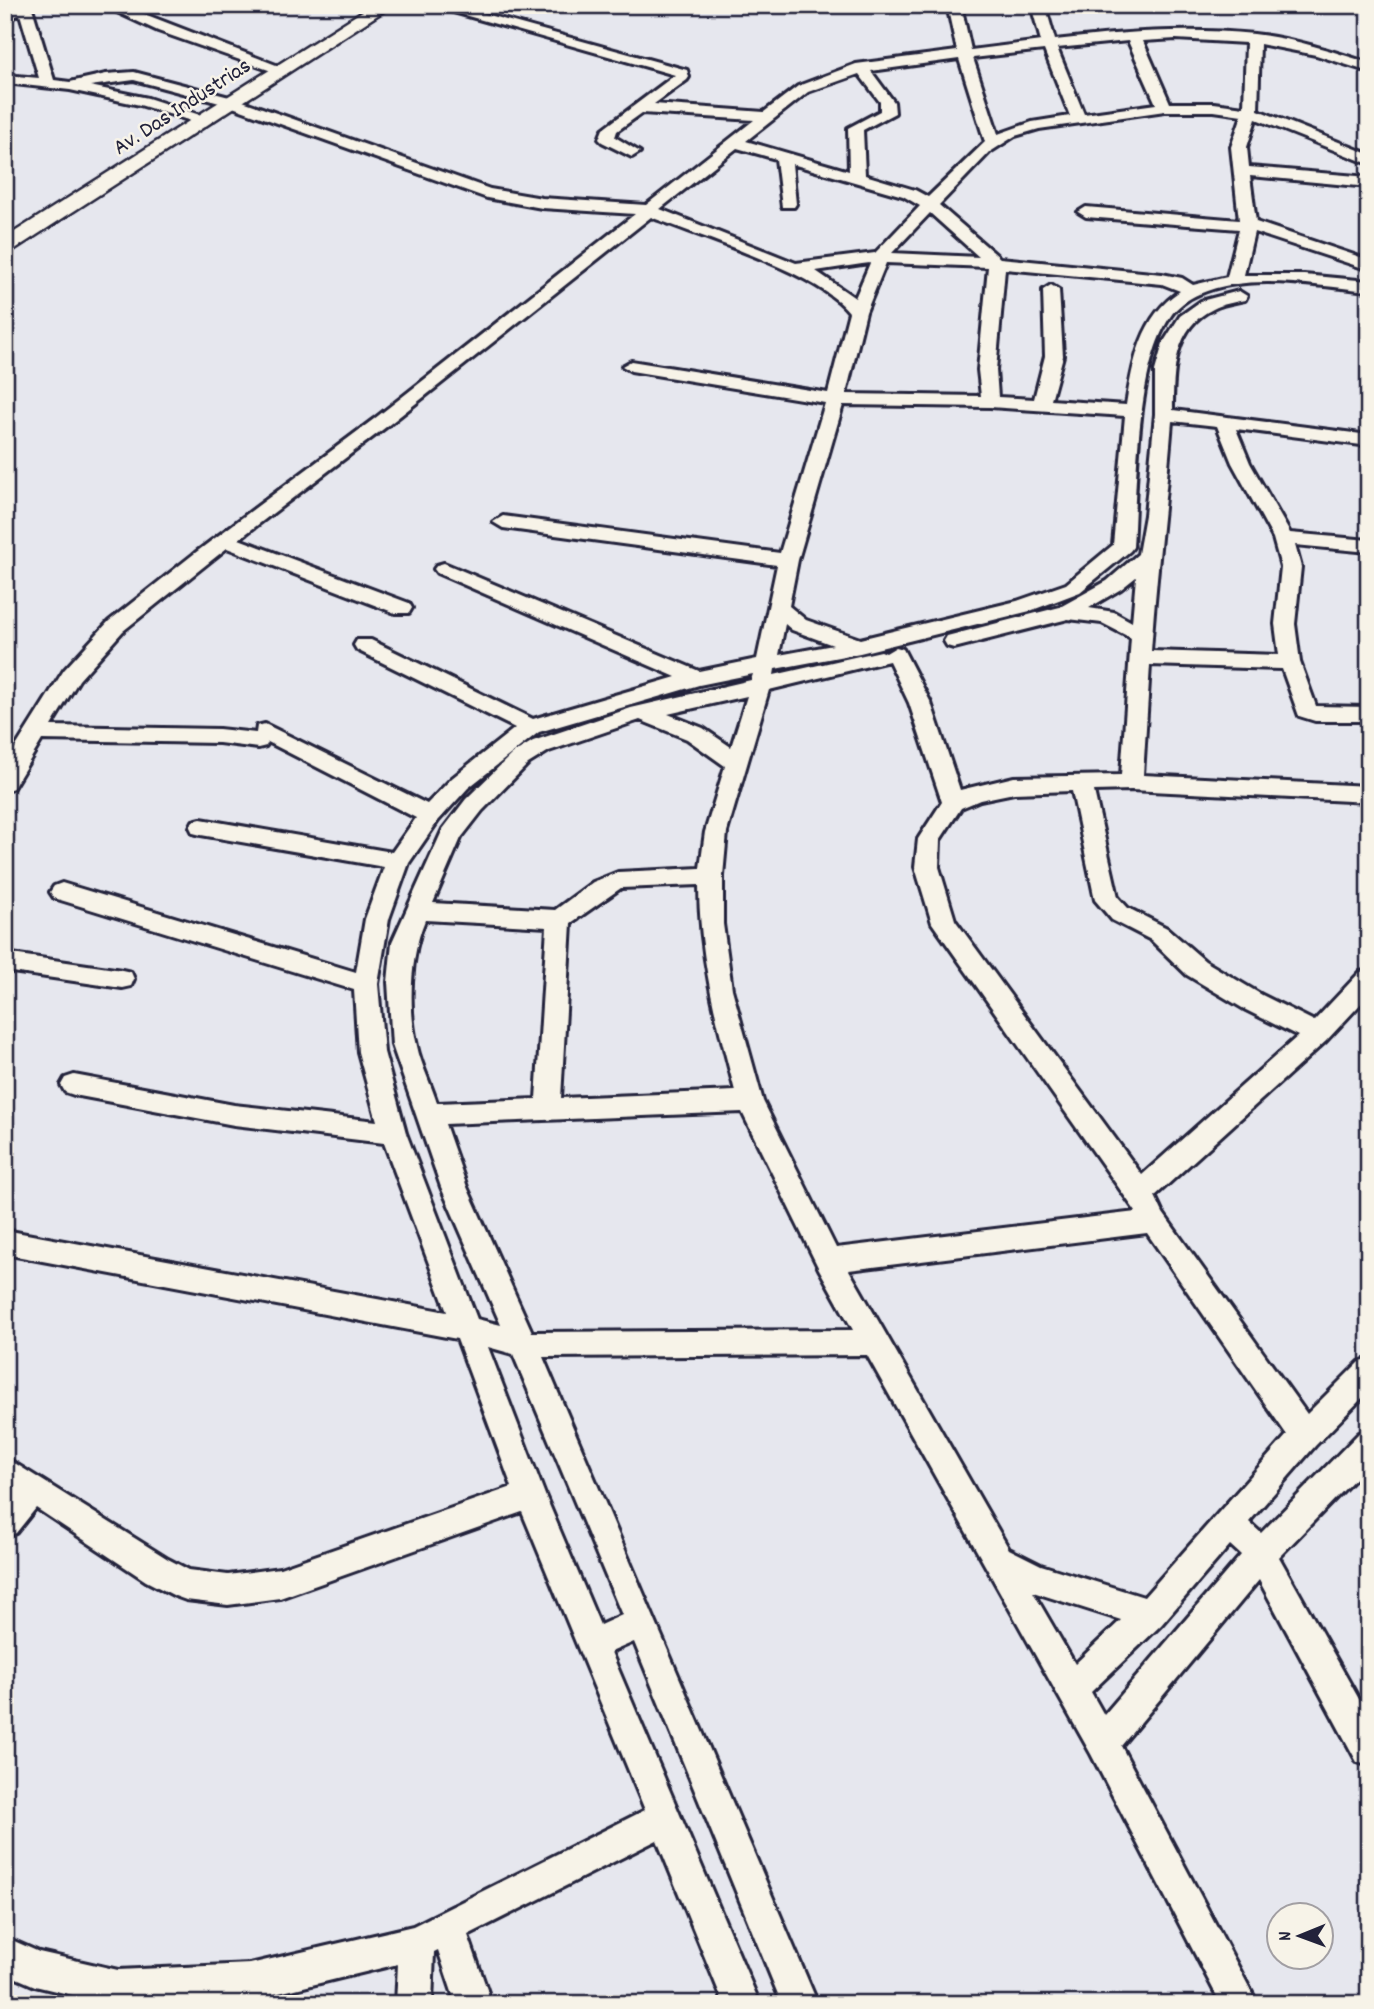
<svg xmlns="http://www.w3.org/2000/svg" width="1374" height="2009" font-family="Dekko,sans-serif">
  <rect width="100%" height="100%" fill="#e6e7ee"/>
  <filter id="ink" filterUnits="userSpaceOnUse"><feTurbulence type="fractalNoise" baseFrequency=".0143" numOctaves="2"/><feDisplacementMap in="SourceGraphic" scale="14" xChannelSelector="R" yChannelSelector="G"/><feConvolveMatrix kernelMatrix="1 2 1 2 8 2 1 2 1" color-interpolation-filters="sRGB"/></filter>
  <g filter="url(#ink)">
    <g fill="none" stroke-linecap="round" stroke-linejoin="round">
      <defs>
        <g id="minor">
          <path d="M 17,5 L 35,5 L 32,8 L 54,80 L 70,82 L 106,74 L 134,72 L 237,99 L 490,189 L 542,198 L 646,205 L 754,120 L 642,113 L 617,131 L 615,137 L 640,152 L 632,157 L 602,142 L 599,139 L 603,129 L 675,75 L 429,5 L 452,5 L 687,70 L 689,77 L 687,80 L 654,104 L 764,112 L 798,86 L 856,64 L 957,51 L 947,5 L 961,5 L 971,50 L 1041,41 L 1031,5 L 1045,5 L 1055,40 C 1121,32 1187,27 1254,34 C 1292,38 1332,51 1369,63 L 1369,72 L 1316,55 L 1260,44 L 1258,110 L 1369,154 L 1369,164 L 1256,119 L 1247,147 L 1249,167 L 1369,177 L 1369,187 L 1250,176 L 1256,222 L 1369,260 L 1369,270 L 1254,232 L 1244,275 L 1304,275 L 1369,281 L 1369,291 C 1316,286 1250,272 1199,294 C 1189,298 1176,307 1170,317 C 1135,369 1137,484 1133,547 L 1130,551 L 1080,592 L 1030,611 L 860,653 L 775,669 L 774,675 L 881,651 L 886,653 L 896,647 L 903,649 L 931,703 L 960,790 L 1014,777 L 1121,775 L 1131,638 L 1102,623 L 1068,619 L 954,648 L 947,646 L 944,641 L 947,636 L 1060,607 L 1107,581 L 1138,554 L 1145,515 L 1155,414 L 1155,371 L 1163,343 L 1180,316 L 1201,301 L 1239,291 L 1247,296 L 1245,300 C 1235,302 1222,304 1213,309 C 1174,327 1173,372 1173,410 L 1369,435 L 1369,446 L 1236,429 L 1250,463 L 1290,533 L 1369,540 L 1369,552 L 1295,545 L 1301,567 L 1295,624 L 1300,662 L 1316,706 L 1369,707 L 1369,721 L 1315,721 L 1299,716 L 1282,669 L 1150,665 L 1143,775 L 1369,786 L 1369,802 L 1131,790 L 1094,791 L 1118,897 L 1128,908 L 1167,928 L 1205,961 L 1262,995 L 1314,1021 L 1360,972 L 1369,970 L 1369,995 L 1326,1041 L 1155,1196 L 1163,1213 L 1307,1414 L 1359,1362 L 1369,1358 L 1369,1391 L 1315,1446 L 1249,1522 L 1261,1533 L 1359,1433 L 1369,1430 L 1369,1464 L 1279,1557 L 1369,1717 L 1369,1766 L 1357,1762 L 1259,1580 L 1121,1746 L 1258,2004 L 1221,2004 L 1091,1754 L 867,1355 L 543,1357 L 818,2004 L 782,2004 L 634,1642 L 611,1652 L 760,2004 L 724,2004 L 657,1840 L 468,1935 L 492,2004 L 456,2004 L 438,1950 L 434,1952 L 432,2004 L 396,2004 L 398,1964 L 250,2000 L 158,2004 L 110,2004 L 35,1986 L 5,1973 L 5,1937 L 39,1952 L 118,1970 L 250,1964 L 413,1926 L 645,1810 L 522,1512 L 280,1598 L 228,1605 L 186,1600 L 175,1596 L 146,1581 L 36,1508 L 16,1533 L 5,1537 L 5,1500 L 12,1492 L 5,1488 L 5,1457 L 168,1559 L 189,1570 L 228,1575 L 280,1568 L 512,1487 L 457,1339 L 5,1254 L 5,1230 L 447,1312 L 384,1143 L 234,1125 L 74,1095 L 65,1092 L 61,1085 L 65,1078 L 74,1075 L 234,1105 L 377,1121 L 358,1052 L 354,990 L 54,898 L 50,892 L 54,886 L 62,883 L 356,972 L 365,919 L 384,867 L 201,835 L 193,833 L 190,827 L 193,821 L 201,819 L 392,852 L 416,818 L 268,742 L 266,746 L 258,748 L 219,743 L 42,740 L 13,788 L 5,791 L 5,764 L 64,670 L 109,621 L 195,553 L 374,419 L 635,214 L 542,208 L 487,198 L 227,105 L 134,80 L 90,86 L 148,98 L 209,118 L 211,121 L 204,125 L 140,105 L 70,90 L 5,83 L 5,75 L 39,78 L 20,14 L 5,21 L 5,11 ZM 1176,39 L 1246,43 L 1244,107 L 1214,103 L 1170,103 L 1143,41 ZM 1128,41 L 1156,104 L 1084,114 L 1057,48 ZM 1044,50 L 1070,116 L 1032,122 L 998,134 L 973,58 ZM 959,59 L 985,142 L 928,197 L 915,190 L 865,175 L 863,130 L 895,113 L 894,102 L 871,71 ZM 859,74 L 880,102 L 880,111 L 848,128 L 849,171 L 746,141 L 808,92 ZM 1165,111 L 1214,111 L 1242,115 L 1231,147 L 1239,220 L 1086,207 L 1078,212 L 1086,217 L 1239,229 L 1227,277 L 1193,285 L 1182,278 L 1162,274 L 1000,258 L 939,205 L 990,152 L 1015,136 L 1039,129 ZM 737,148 L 776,159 L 782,207 L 794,207 L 796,204 L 792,164 L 903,196 L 920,206 L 875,253 L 796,263 L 660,209 ZM 930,213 L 979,257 L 892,253 ZM 651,217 C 701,237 819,273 849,312 L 828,393 L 631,361 L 622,366 L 631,371 L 825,403 L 780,553 L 503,516 L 493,522 L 503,528 L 777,565 L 757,659 L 699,671 L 444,563 L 437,565 L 434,569 L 437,573 L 676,677 L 533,719 L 371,640 L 357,640 L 354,645 L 357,650 L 515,728 L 452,778 L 427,804 L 265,724 L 257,726 L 256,733 L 219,729 L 51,726 L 79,680 L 123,631 L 227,548 L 395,613 L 409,613 L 412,608 L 409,603 L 239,539 L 386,427 ZM 870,263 L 855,298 L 816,271 L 862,264 ZM 886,263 L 988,267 L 978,370 L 981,396 L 846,394 L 866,312 ZM 1005,269 L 1162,284 L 1180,291 C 1141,316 1133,362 1126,405 L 1051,400 L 1063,356 L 1059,290 L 1051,285 L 1043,290 L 1045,356 L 1034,399 L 998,397 L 996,370 ZM 843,405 L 990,407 L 1125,416 L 1113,545 L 1066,584 L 1017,601 L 860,639 L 806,620 L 789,606 L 798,560 ZM 1172,421 L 1217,426 L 1232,463 L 1273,538 L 1281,567 L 1275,624 L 1279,655 L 1151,651 C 1156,575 1166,498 1172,421 ZM 1136,577 L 1132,622 L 1114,612 L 1089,608 L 1121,589 ZM 785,624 L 792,630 L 833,645 L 779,655 ZM 889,661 L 909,703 L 942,802 L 918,839 L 915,867 L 932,923 L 1136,1212 L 836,1248 L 763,1101 L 732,989 L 723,924 L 723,876 L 727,832 L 769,690 ZM 753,674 L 751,680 L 631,708 L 533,741 L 512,754 L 466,799 L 443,829 L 392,942 L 388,982 L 392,1045 L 441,1187 L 501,1325 L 477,1319 L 406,1133 L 384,1052 L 378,984 L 389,919 L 409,863 L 438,821 L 468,788 L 539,732 L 699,685 ZM 747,696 L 731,747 L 703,728 L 668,714 ZM 640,720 L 687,739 L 725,766 L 705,832 L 700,868 L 618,872 L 593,882 L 555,910 L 433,903 L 461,838 L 482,811 L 528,764 L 549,751 ZM 1072,791 L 1095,900 L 1112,920 L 1151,940 L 1187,975 L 1244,1009 L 1298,1036 L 1142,1175 L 955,920 L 939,867 L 940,840 L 961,808 L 980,800 L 1014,793 ZM 699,885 C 699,957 717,1022 735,1091 L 561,1098 L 571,923 L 621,888 ZM 425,920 L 547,927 L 536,1099 L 437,1103 C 431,1084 421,1065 417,1046 C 408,1009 410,955 425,920 ZM 742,1112 L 819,1269 L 853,1330 L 532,1332 L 467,1187 L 445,1124 ZM 1147,1233 L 1287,1435 L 1144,1597 L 1041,1565 L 1009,1549 L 849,1270 ZM 488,1347 L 513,1354 L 622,1615 L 600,1625 L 545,1495 ZM 1230,1545 L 1241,1555 L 1104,1715 L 1091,1692 L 1161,1625 ZM 1033,1592 L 1036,1593 L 1121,1620 L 1075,1664 Z"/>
          <polygon points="102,5 121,5 289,70 282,74 277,73 158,31"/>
          <polygon points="354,5 376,5 384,10 377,14"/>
          <polygon points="5,953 122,970 131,972 134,979 131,986 122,988 5,971"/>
        </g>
        <polygon id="major" points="372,5 393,5 12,251 5,253 5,238"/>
      </defs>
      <use href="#minor" stroke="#22223b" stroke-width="6"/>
      <use href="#major" stroke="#22223b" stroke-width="5"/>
      <use href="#minor" fill="#f7f3e8" fill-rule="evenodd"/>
      <use href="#major" fill="#f7f3e8" fill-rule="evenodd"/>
    </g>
  </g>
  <g text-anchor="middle" stroke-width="5" stroke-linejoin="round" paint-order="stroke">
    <g font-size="23" fill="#22223b" stroke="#f7f3e8">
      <text transform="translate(181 105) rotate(-33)" y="8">Av. Das Industrias</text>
    </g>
  </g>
  <rect width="1374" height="2009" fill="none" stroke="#f7f3e8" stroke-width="28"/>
  <rect x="14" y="14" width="1346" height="1981" fill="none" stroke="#22223b" stroke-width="2.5" filter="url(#ink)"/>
  <g transform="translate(1300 1936) rotate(269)"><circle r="33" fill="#f7f3e8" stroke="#a29fa3" stroke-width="2"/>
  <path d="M0-5L12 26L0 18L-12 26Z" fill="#22223b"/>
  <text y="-10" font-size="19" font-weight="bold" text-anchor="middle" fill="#22223b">N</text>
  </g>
</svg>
